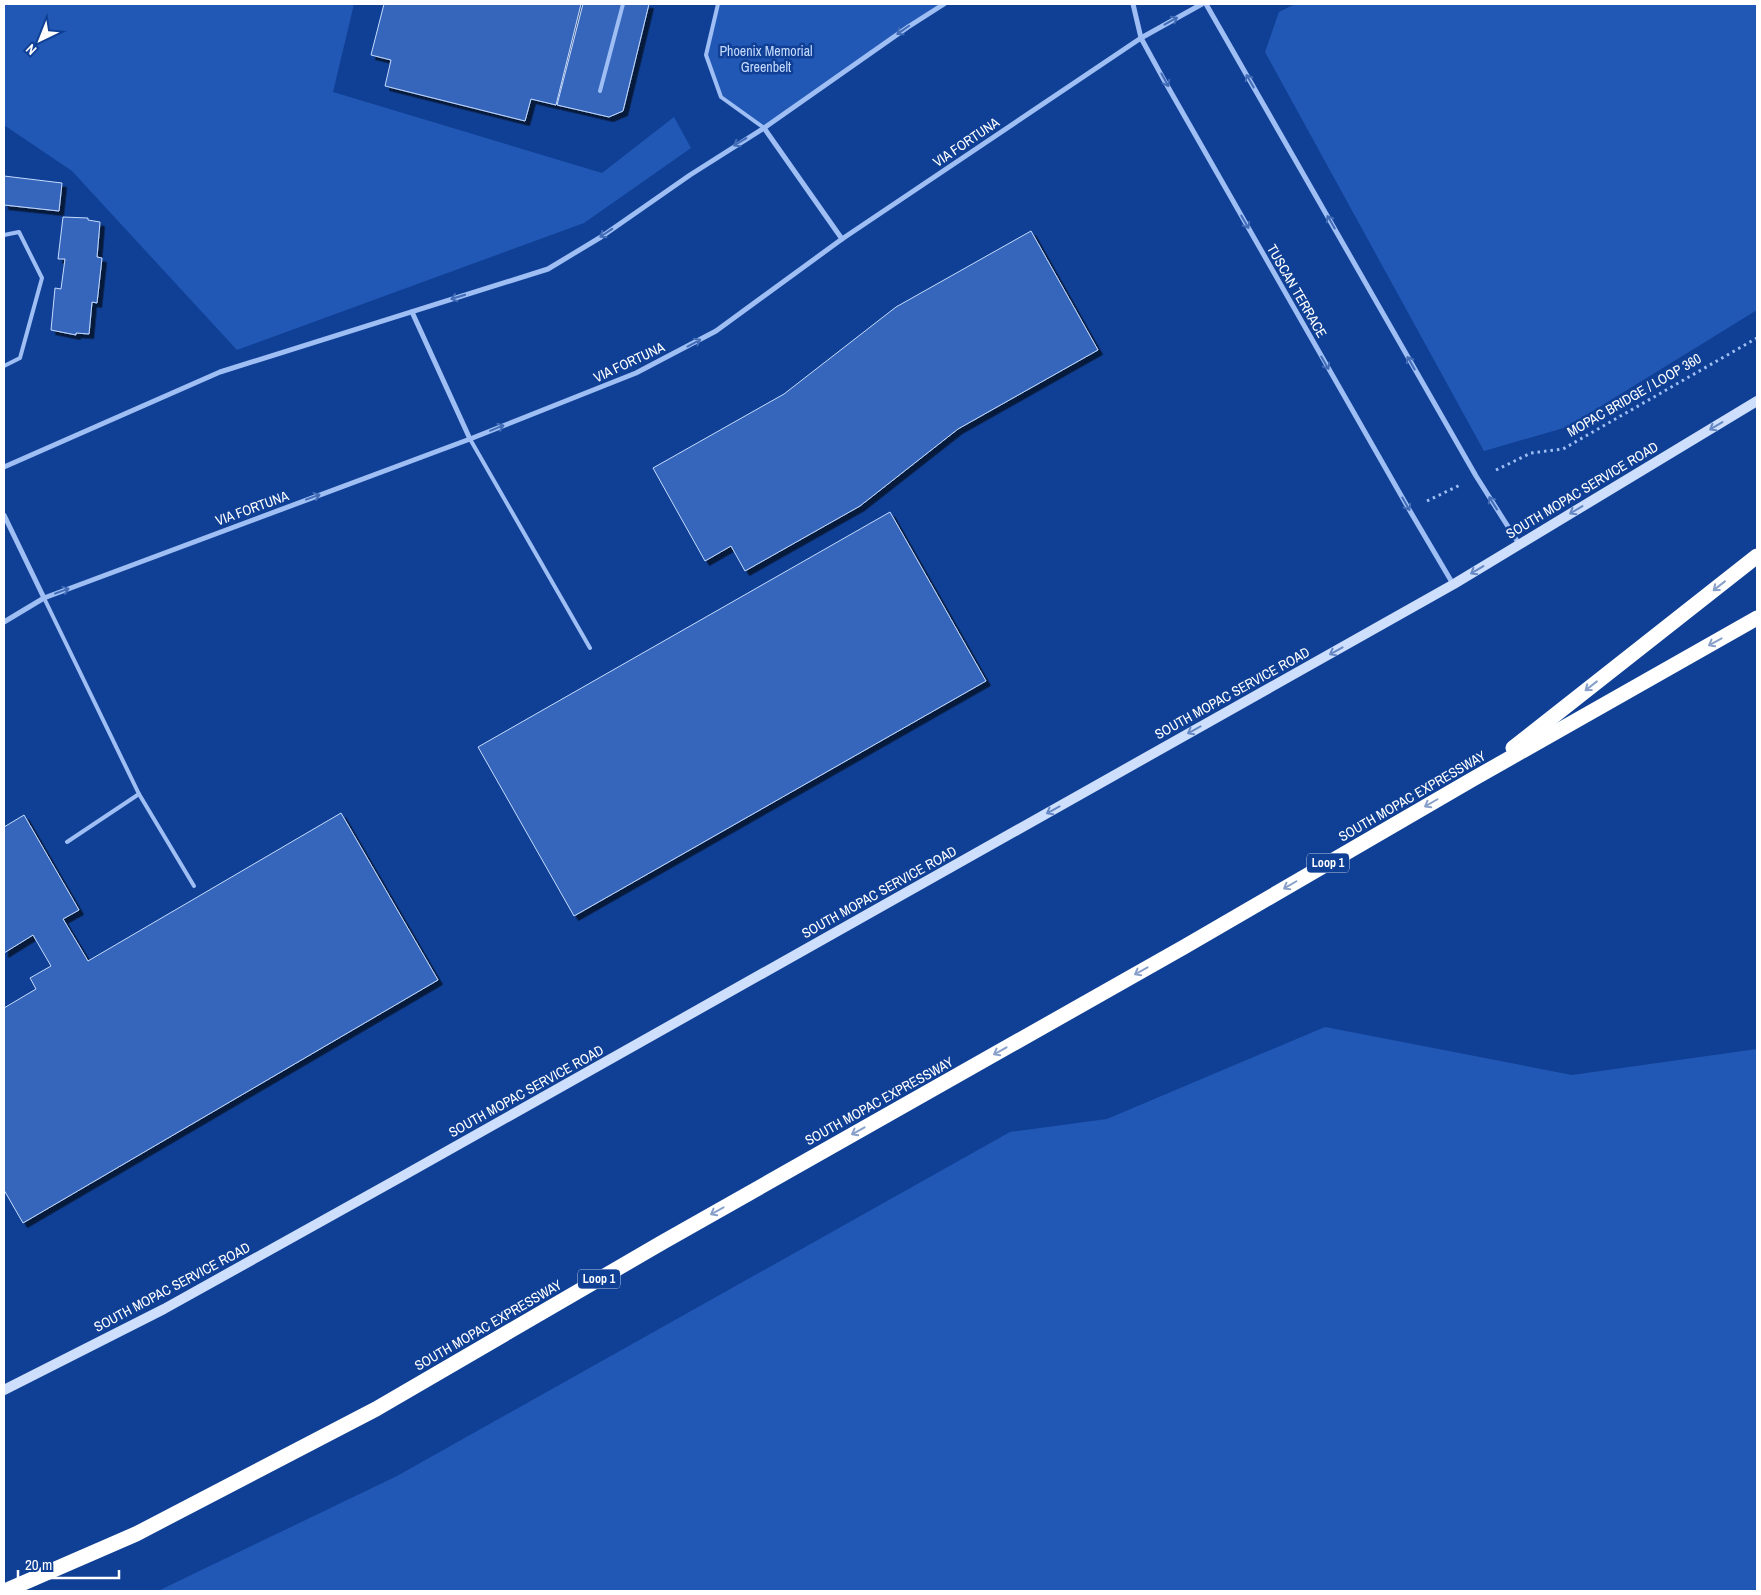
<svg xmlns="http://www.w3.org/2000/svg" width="1761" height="1595" font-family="'Archivo Narrow',sans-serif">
  <defs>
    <filter id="shadow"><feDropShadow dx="4.5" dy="4.5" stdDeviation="0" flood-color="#0009"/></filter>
  </defs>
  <rect width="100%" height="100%" fill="#104095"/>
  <g fill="#2258b5">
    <polygon points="4,4 354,4 333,92 602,173 674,117 691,148 584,223 237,350 72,171 4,125"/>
    <polygon points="718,4 945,4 764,128 721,97 706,55"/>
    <polygon points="1295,4 1757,4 1757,310 1567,427 1484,451 1265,52 1279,12"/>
    <polygon points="1325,1027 1572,1075 1757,1049 1757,1591 158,1591 397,1476 1010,1132 1107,1119"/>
  </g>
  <g fill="#3466bc" stroke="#c6dbfe" filter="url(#shadow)">
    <polygon points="384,4 581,4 556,105 531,99 525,121 385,86 391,60 371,55"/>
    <polygon points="583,4 649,4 623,111 609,117 557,105"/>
    <polygon points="4,176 62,183 59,211 4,205"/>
    <polygon points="63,217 88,218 88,220 100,222 97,257 102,258 97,303 92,302 89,334 76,333 76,335 51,330 55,288 61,289 65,259 58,259"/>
    <polygon points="1031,231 1098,350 958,429 860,506 745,571 731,546 705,561 653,468 784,394 896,307"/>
    <polygon points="890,512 986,681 574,916 478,747"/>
    <polygon points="341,813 438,980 23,1223 4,1190 4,1008 36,989 30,978 51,966 33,935 4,953 4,827 24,815 79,910 63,919 88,961"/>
  </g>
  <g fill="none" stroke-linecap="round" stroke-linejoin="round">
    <g stroke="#9ebef4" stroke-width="3" stroke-dasharray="2.5 4" stroke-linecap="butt">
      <polyline points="1496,470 1531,453 1563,449 1757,338"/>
      <polyline points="1427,501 1460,485"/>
    </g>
    <g stroke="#9ebef4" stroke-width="4">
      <polyline points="718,4 706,55 721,97 764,128"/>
      <polyline points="600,91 623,4"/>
      <polyline points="4,235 19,232 42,278 20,358 4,366"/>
      <polyline points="470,439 590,648"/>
      <polyline points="44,598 139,794 67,842"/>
      <polyline points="139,794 194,886"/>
    </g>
    <g stroke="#9ebef4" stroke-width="5">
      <polyline points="1133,4 1141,38 1164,80 1410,511 1453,584"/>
      <polyline points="1206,4 1476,476 1519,544"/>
      <polyline points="764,128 842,239"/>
      <polyline points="412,312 470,439"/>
      <polyline points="4,467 220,372 548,269 601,237 690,175 764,128 908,27 944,4"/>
      <polyline points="4,515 44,598"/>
      <polyline points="4,622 44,598 470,439 636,373 716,331 842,239 1141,38 1202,4"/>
    </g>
    <polyline stroke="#cedffd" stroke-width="10" points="4,1390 164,1309 401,1177 1454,584 1757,401"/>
    <g stroke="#fff" stroke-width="15">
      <polyline points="1513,748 1757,556"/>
      <polyline points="5,1591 136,1534 376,1409 663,1242 1184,947 1473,779 1757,618"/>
    </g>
  </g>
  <defs><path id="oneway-shaft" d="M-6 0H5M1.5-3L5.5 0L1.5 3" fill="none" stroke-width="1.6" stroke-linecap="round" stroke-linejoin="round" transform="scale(1.25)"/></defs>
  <g stroke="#426cb6">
    <use href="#oneway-shaft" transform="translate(1171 21) rotate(-29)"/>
    <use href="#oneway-shaft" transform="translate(903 30) rotate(145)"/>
    <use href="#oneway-shaft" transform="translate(1165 80) rotate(61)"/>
    <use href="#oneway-shaft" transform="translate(1250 81) rotate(-120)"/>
    <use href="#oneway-shaft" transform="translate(740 142) rotate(149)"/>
    <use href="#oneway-shaft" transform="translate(1245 222) rotate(60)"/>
    <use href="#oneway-shaft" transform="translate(1331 222) rotate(-120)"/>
    <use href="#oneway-shaft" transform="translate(606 233) rotate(146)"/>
    <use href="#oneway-shaft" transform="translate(458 297) rotate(163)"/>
    <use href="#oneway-shaft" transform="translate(694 343) rotate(-28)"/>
    <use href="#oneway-shaft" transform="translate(1325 363) rotate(60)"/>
    <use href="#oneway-shaft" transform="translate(1411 363) rotate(-120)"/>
    <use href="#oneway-shaft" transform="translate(497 428) rotate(-22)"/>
    <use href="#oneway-shaft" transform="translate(313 497) rotate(-20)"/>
    <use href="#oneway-shaft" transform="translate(1493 503) rotate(-122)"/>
    <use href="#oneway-shaft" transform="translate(1406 504) rotate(60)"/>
    <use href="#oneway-shaft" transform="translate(62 591) rotate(-20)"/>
  </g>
  <g stroke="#6588c4">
    <use href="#oneway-shaft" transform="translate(1716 426) rotate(149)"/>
    <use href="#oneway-shaft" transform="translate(1576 510) rotate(149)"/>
    <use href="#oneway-shaft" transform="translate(1477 570) rotate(149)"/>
    <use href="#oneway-shaft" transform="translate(1336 651) rotate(151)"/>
    <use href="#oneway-shaft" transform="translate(1194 730) rotate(151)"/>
    <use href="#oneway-shaft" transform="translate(1053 810) rotate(151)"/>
  </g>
  <g stroke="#88a0ca">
    <use href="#oneway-shaft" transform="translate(1719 586) rotate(142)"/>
    <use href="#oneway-shaft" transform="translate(1715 642) rotate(151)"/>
    <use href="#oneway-shaft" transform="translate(1591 686) rotate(142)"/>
    <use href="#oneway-shaft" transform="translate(1431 803) rotate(150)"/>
    <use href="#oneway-shaft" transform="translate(1290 885) rotate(150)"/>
    <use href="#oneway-shaft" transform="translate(1141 971) rotate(151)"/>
    <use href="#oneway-shaft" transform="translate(1000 1051) rotate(151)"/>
    <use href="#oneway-shaft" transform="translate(858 1131) rotate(151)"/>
    <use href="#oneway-shaft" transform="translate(717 1211) rotate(151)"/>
  </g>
  <g text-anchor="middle" stroke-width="5" stroke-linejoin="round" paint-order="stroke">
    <g fill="#104095" stroke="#b7c6df" stroke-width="1">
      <rect x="1307" y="853.5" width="42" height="19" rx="4"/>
      <rect x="578" y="1269.5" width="42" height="19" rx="4"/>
    </g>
    <g font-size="12" font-weight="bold" fill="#fff">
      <text x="1328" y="867">Loop 1</text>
      <text x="599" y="1283">Loop 1</text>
    </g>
    <g font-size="14" fill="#c6dbfe" stroke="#104095">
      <text x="766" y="56">Phoenix Memorial<tspan x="766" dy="16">Greenbelt</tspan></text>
    </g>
    <g font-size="14" fill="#fff" stroke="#104095">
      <text transform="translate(966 142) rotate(-34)" y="5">VIA FORTUNA</text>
      <text transform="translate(1297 291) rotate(60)" y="5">TUSCAN TERRACE</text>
      <text transform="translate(629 362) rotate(-25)" y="5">VIA FORTUNA</text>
      <text transform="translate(1634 395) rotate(-30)" y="5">MOPAC BRIDGE / LOOP 360</text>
      <text transform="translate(1582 490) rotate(-31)" y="5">SOUTH MOPAC SERVICE ROAD</text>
      <text transform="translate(252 508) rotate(-20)" y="5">VIA FORTUNA</text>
      <text transform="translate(1232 693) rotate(-29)" y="5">SOUTH MOPAC SERVICE ROAD</text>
      <text transform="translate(1412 796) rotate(-30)" y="5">SOUTH MOPAC EXPRESSWAY</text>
      <text transform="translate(879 892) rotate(-29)" y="5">SOUTH MOPAC SERVICE ROAD</text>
      <text transform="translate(526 1091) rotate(-29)" y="5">SOUTH MOPAC SERVICE ROAD</text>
      <text transform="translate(879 1101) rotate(-29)" y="5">SOUTH MOPAC EXPRESSWAY</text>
      <text transform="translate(172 1287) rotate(-28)" y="5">SOUTH MOPAC SERVICE ROAD</text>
      <text transform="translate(488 1325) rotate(-30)" y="5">SOUTH MOPAC EXPRESSWAY</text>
    </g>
  </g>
  <rect width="1761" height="1595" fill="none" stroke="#ffffff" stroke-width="10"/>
  <g transform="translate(40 40) rotate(223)" stroke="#104095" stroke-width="4" paint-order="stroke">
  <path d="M0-4L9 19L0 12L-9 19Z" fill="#ffffff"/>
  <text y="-8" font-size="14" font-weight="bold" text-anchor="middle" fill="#ffffff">N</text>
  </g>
  <path d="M18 1570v8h101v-8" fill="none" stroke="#ffffff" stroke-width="2.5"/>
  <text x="25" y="1570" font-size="15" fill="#ffffff" stroke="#104095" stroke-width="4" paint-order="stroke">20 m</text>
</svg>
